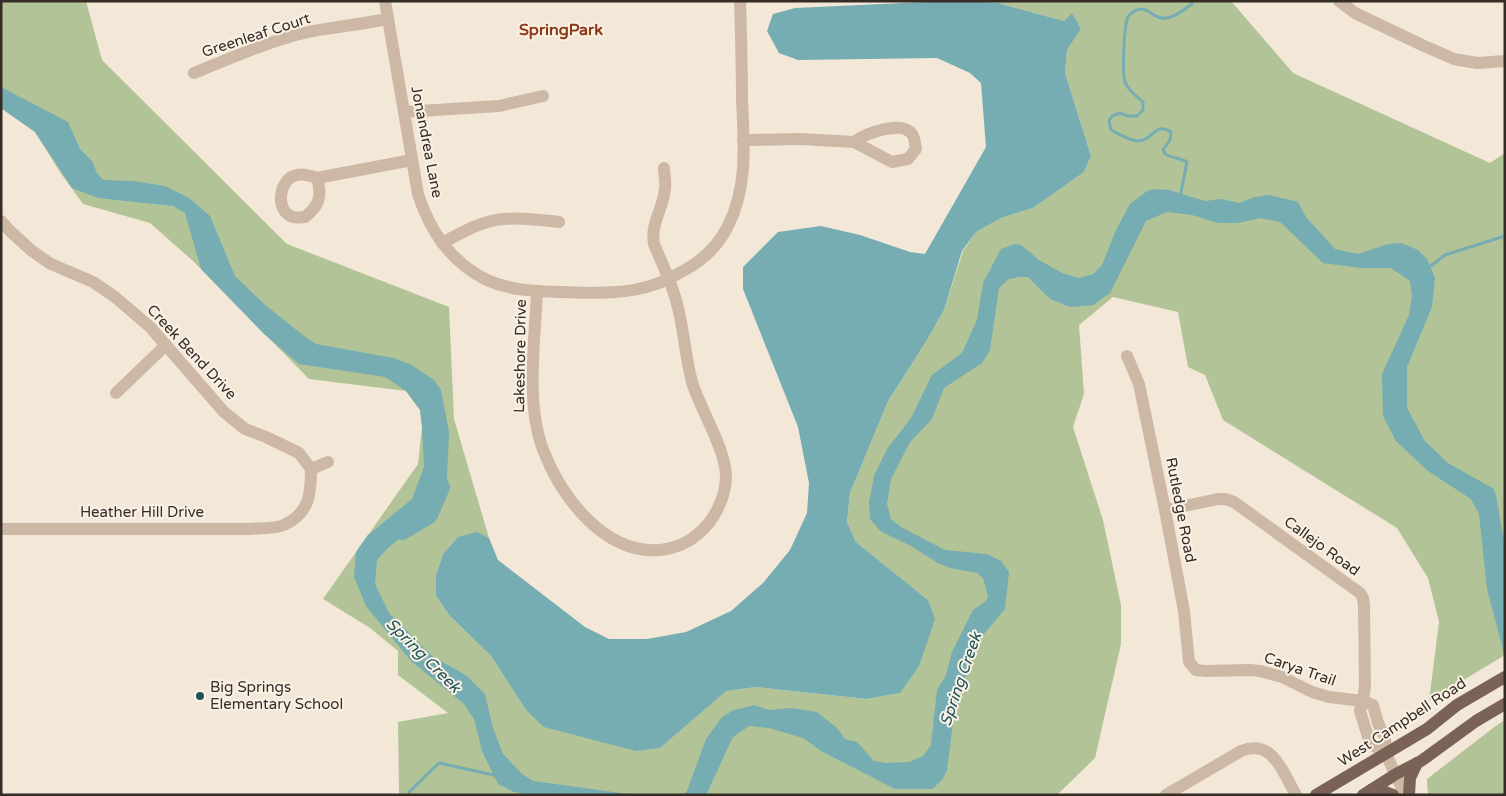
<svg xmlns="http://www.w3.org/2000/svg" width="1506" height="796" font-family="'Varela Round',sans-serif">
  <rect width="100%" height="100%" fill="#f3e8d8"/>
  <g fill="#b2c397">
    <polygon points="1,1 86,1 102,60 287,244 449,307 454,419 489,538 477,533 458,537 443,554 436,575 450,616 491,656 526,710 660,748 725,691 756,687 867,699 900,693 928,600 856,542 847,522 850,493 888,401 927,340 944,310 963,251 976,232 1001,218 1033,208 1084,172 1091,156 1065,73 1067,50 1081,29 1072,14 1064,21 998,3 980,1 1231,1 1293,73 1490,163 1505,153 1505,655 1429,701 1439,622 1428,578 1397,528 1223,420 1205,375 1188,367 1178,312 1113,297 1079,325 1084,394 1073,427 1103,520 1121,605 1121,644 1095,758 1057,795 399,795 398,722 448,713 398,675 398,651 370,628 323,599 418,464 422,427 420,410 406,391 309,379 193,261 150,223 83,204 60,172 35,132 1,108"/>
    <polygon points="1505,720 1505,795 1428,795 1427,779 1497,725"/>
  </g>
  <g fill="#75adb2">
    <polygon points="947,1 980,1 998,3 1064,21 1072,13 1081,29 1067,50 1065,73 1091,156 1084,172 1033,208 1001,218 976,232 962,251 944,310 927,340 888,401 850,493 847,522 856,542 928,600 935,619 919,666 900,693 867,699 756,687 726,691 660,748 636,751 544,727 526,710 491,656 450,616 436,595 436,575 443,554 458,537 477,532 489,538 498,560 585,627 609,639 647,639 686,632 731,611 763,583 790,550 807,513 809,483 798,427 743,289 743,267 778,232 821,226 860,235 910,252 925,254 986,147 981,83 970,73 937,58 798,60 779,53 767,31 773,14 795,8"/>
    <polygon points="1,87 68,122 80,149 92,161 97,173 103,180 133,181 165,186 189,198 210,216 235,276 264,304 304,336 316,344 393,358 410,364 434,380 441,390 449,432 447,479 438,502 415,527 389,547 377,560 375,584 389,613 432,656 467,676 485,694 493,728 503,754 522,774 533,781 635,795 533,795 514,792 498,784 482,751 474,719 464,704 411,661 366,606 354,577 356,552 367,536 412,499 424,467 422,427 420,410 406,391 385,377 299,364 264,334 201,269 185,213 173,206 98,198 72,188 35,132 1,108"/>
    <polygon points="1156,189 1169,190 1205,201 1221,199 1239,203 1255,197 1270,195 1298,202 1306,217 1335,249 1358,254 1388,244 1401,243 1418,250 1427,259 1435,278 1432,307 1407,367 1407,408 1425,441 1448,463 1494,489 1496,496 1505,547 1505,657 1487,589 1479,514 1471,499 1428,471 1396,441 1383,416 1382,374 1409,315 1412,295 1410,281 1391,268 1361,268 1323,263 1280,222 1260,218 1238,223 1218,223 1192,215 1167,212 1146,221 1110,293 1093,305 1070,307 1050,299 1028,277 1019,277 1009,279 999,288 990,350 982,363 944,388 932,419 910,442 891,479 887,504 891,519 901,527 945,550 987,554 1001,561 1009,572 1005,609 983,635 956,699 947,770 942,780 932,789 895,789 821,751 803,738 769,728 749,726 733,737 706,795 683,795 687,791 706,739 722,717 734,710 754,705 769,710 791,708 817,712 837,728 845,739 857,742 874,761 887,763 909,762 923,756 931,745 937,690 946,675 952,652 973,610 986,601 988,596 983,578 977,573 950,568 938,563 911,546 880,531 870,519 869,502 874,476 887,449 911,418 932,375 962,353 977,320 983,283 1001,249 1014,244 1021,245 1039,260 1062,273 1079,278 1093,274 1102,265 1116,230 1130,204 1147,191"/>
  </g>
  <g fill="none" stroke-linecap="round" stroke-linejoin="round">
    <g stroke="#75adb2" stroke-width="3">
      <path d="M 1180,197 L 1187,162 C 1180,158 1172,158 1165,154 L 1163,150 L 1170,140 L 1171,132 C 1155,121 1153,141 1138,141 C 1129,141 1120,134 1111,130 L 1109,121 L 1112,116 L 1120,113 L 1127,116 L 1137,116 L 1143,110 L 1143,102 C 1137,97 1128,90 1125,82 C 1122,73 1124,25 1128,17 C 1130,14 1134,11 1137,10 C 1147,7 1150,14 1158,17 C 1170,22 1183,10 1192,4 L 1192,1"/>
      <polyline points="1428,268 1445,255 1505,236"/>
      <polyline points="409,795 409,792 439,763 498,776"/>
    </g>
    <polyline stroke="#75adb2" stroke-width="18" points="402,531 429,515 441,487"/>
    <g stroke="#ccb8a4" stroke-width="12">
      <path d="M 385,1 L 418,194 C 430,231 452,263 487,280 C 511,291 536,291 562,292 C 592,293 627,295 656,284 C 665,281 674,276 683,271 C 702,261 718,246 728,226 C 748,187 744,143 742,100 C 742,67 741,34 740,1"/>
      <polyline points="1339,1 1355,13 1422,45 1454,59 1477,63 1505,61"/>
      <path d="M 194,73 C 231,58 269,41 308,32 C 334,27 362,24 388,19"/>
      <polyline points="404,112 499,106 543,96"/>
      <path d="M 743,140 L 800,139 L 854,142 C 866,133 902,120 912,134 C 915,138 915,145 916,149 L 908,159 L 892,162 L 854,142"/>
      <path d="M 317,178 C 322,196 320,205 305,217 C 302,217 297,218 293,217 C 274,211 279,178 297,175 C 304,173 311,176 317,178 L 412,160"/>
      <path d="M 1,221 L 10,231 L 32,251 L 51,264 L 93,282 L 115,297 L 150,327 L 224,412 L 245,429 L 266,437 L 299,453 L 311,469 C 311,493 310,513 284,525 C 276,529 259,528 249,529 L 1,529"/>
      <path d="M 442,243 C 462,233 482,220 504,219 C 522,217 541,220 559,222"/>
      <path d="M 537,291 C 535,342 525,405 544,452 C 562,498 605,555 661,550 C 675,548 688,543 698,534 C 714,521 725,499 726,478 C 727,451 700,409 692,382 C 685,356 684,329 677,304 C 672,283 662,264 654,244 C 650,223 664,208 665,188 C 666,182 664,174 664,168"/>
      <polyline points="1127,356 1139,384 1165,510 1184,611 1189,662 1196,670 1205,671 1250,670 1260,671 1282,677 1312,692 1329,697 1363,701 1373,705 1378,723 1385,738 1386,754 1405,795"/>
      <polyline points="116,393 166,345"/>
      <polyline points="311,469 328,462"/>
      <polyline points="1165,510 1218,499 1225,499 1234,502 1360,593 1363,598 1364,606 1365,685 1363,701 1360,711 1370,743 1386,754"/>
      <path d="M 1166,795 L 1241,751 C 1273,738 1283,773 1296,795"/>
    </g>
    <g stroke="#7a6356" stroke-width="12">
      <polyline points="1371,790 1382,791 1393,795"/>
      <polyline points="1316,795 1427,729 1457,705 1505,677"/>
      <polyline points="1363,795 1396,774 1421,761 1476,721 1505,704"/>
      <polyline points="1409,795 1410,778 1417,763"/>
    </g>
  </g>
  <circle fill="#19535b" stroke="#faf1e5" stroke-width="2" cx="200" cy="696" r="5"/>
  <g text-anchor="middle" stroke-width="4" stroke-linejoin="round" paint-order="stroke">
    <g font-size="15" fill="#362c26" stroke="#faf1e5">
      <text transform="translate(256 35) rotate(-18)" y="5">Greenleaf Court</text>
      <text transform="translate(427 142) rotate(79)" y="5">Jonandrea Lane</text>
      <text transform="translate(192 352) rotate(47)" y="5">Creek Bend Drive</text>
      <text transform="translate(520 356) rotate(-89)" y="5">Lakeshore Drive</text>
      <text transform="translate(1181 510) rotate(79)" y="5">Rutledge Road</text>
      <text x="142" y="517">Heather Hill Drive</text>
      <text transform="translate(1322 546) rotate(36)" y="5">Callejo Road</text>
      <text transform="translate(1300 669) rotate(19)" y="5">Carya Trail</text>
      <text transform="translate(1402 722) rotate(-33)" y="5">West Campbell Road</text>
    </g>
    <g font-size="15" fill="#362c26" stroke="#faf1e5" text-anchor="start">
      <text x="210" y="692">Big Springs<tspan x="210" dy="17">Elementary School</tspan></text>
    </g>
    <g font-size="16" font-weight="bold" fill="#8b3919" stroke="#faf1e5">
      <text x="561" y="35">SpringPark</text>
    </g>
    <g font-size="16" font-style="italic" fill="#19535b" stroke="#faf1e5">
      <text transform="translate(424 655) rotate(45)" y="6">Spring Creek</text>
      <text transform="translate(960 679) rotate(-71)" y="6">Spring Creek</text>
    </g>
  </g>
  <rect width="1506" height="796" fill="none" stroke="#362c26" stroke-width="5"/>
</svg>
